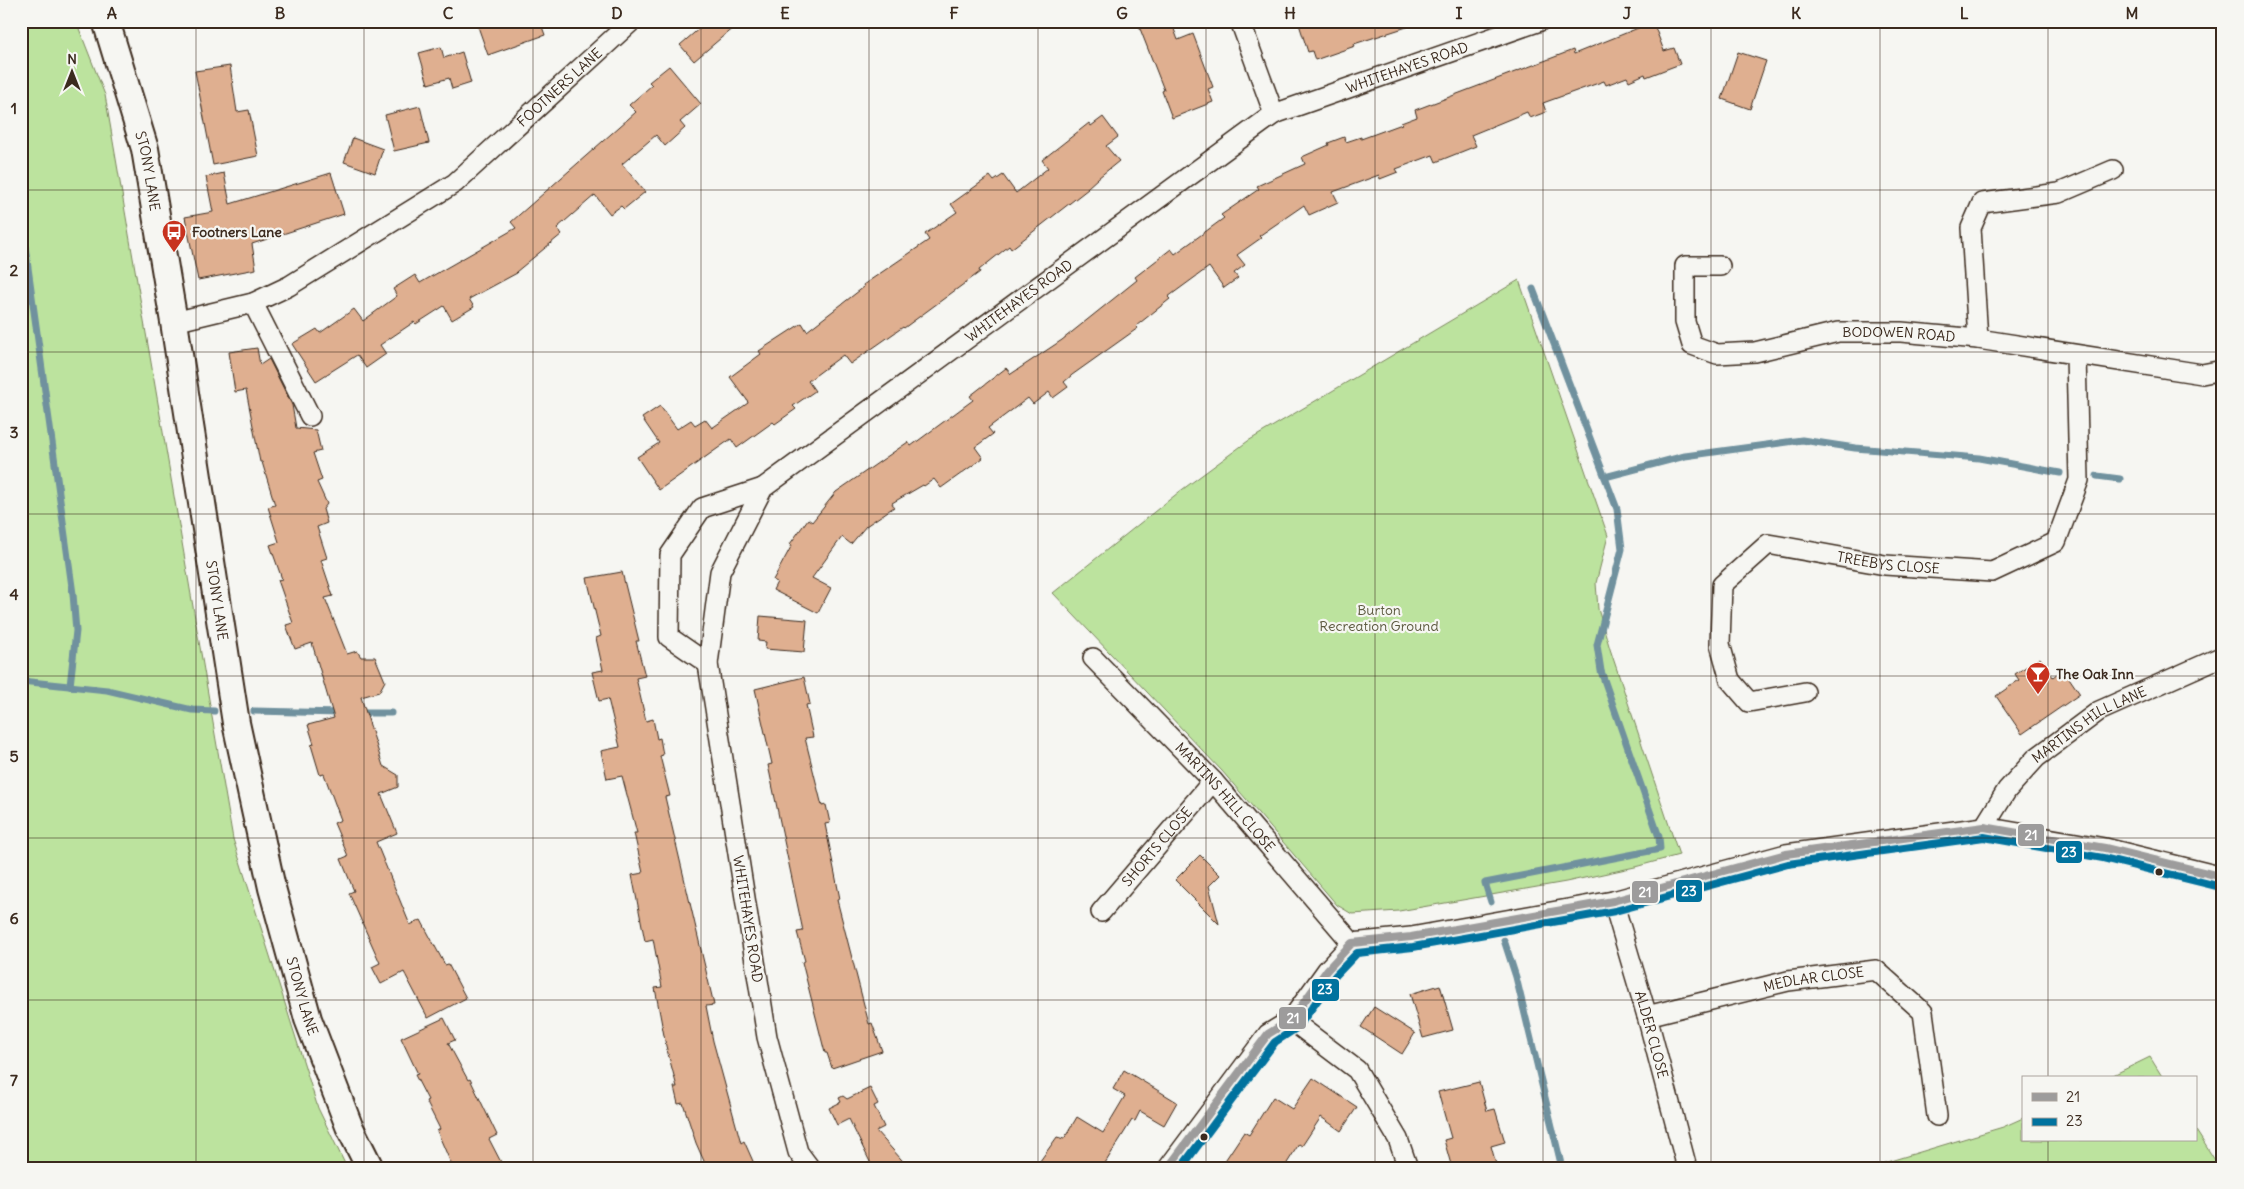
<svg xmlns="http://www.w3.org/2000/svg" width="2244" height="1189" font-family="Delius,sans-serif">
  <rect width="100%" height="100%" fill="#f6f6f2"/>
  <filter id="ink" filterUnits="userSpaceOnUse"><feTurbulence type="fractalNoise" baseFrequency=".02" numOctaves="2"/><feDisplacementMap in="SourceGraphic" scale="10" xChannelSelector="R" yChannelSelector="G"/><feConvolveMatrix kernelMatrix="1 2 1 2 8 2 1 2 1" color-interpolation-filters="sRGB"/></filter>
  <g filter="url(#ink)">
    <g fill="#bce39e" stroke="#7c865e">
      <polygon points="21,21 76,21 105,95 233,839 318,1108 347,1168 21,1168"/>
      <polygon points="1519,280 1608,536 1596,583 1598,609 1610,649 1679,855 1635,867 1566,882 1399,911 1352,914 1337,905 1222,771 1053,593 1179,492 1248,441"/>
      <polygon points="2150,1057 2163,1078 2107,1078"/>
      <polygon points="2023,1118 2023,1140 2195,1140 2195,1129 2220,1168 1867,1168 2003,1127"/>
    </g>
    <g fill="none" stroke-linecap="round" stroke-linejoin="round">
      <g stroke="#6f919e" stroke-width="7">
        <polyline points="21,217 73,594 76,631 70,686"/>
        <polyline points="2097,476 2120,479"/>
        <polyline points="1605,477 1685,456 1802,440 1855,448 1979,458 2060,473"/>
        <polyline points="21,681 107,690 192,710 214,711"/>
        <polyline points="254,711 341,713"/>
        <polyline points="357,713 391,713"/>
        <polyline points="1491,902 1485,883 1660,849 1659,837 1601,671 1597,645 1622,549 1617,509 1533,289"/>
        <polyline points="1504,940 1516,977 1562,1168"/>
      </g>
    </g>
    <g fill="#dfaf90" stroke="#3b2a1e">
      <polygon points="476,21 540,21 545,35 488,55"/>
      <polygon points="708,21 741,21 694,61 680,45"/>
      <polygon points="1137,21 1171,21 1178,40 1193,34 1213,87 1208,89 1213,102 1172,118 1162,91 1164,90"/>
      <polygon points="1298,21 1412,21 1413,25 1354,44 1355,46 1315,60 1312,51 1308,52"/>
      <polygon points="1653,22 1664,51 1674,48 1680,64 1646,77 1645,74 1629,81 1627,77 1606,85 1604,81 1543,103 1546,112 1530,118 1527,112 1471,135 1476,146 1436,162 1433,155 1396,169 1398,172 1380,179 1379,175 1333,192 1338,202 1309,215 1304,205 1259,236 1261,238 1237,255 1245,265 1234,273 1238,278 1224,288 1209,267 1168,297 1170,299 1136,326 1138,328 1072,375 1064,382 1068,387 1053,398 1049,392 1033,404 1028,398 988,428 993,434 975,447 983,458 941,488 934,479 924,486 923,485 892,503 894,507 866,526 851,544 842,537 812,578 831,588 818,613 773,590 777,582 773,580 792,545 790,544 808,519 812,522 836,492 908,442 911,446 973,400 970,396 1006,368 1011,374 1062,340 1137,280 1135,277 1171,249 1175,254 1224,218 1221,215 1259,189 1257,186 1305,164 1302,157 1329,145 1328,143 1344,137 1346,142 1361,137 1361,139 1402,124 1401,123 1417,117 1415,110 1573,50 1574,54"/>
      <polygon points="441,47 444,58 462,52 471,83 452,89 449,78 428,84 419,53"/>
      <polygon points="1738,52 1766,61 1750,109 1722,99"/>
      <polygon points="230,66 237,112 249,110 258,156 213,165 195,71"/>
      <polygon points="669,66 701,104 680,122 685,128 665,146 656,135 622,164 645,192 624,209 621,206 610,214 595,195 557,228 562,234 516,272 517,273 469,299 474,307 452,320 444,306 416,324 414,322 380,345 386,354 366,368 357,355 316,381 292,344 317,329 320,333 354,309 363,321 397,296 393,289 415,275 420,283 516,228 511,222 636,112 629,105 652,85 649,82"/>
      <polygon points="420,106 429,143 394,151 385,115"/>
      <polygon points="1103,117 1118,137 1106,146 1119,161 1098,178 1087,188 1088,189 1011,249 1009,246 979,270 980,272 904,328 903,327 850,364 843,355 808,381 815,391 793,406 796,409 775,424 773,422 737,448 731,439 659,490 637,457 659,443 642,418 660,406 677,429 691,420 695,425 705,419 712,428 748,403 747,400 730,377 761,354 759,351 802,323 807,331 864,287 863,285 929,240 925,234 957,212 951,204 990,176 994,181 1003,175 1016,193 1048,168 1042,160 1089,123 1091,126"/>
      <polygon points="353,138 383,149 375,173 344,162"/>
      <polygon points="224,173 230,204 331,173 344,214 252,244 256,269 198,280 185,217 213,212 206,177"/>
      <polygon points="257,348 260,365 269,359 292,405 296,428 316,430 321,451 313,453 322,480 317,482 327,504 323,509 327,523 317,527 327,558 321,560 333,596 325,598 347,654 357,651 361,657 375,657 385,681 379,692 361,697 383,766 398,775 398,787 381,794 397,833 376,842 410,925 421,920 445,965 448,964 466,998 428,1018 404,972 381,984 372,967 380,963 349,893 354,891 341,859 348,856 334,823 341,820 324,774 320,775 311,745 314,744 308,725 334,718 312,643 295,649 286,625 293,623 278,580 282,579 270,545 279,542 268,507 275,505 262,462 260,462 246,390 235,392 229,352"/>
      <polygon points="622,572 639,641 636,641 645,676 636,678 646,721 653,719 657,739 660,738 663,755 660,756 670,796 665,797 714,1005 706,1006 713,1041 741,1143 744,1141 756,1168 707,1168 696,1143 683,1103 678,1104 674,1087 677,1087 666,1046 655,988 662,987 653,939 645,941 632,875 643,873 634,833 637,833 622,776 607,779 601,751 620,747 608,699 599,701 592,672 603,670 596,638 601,636 587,578"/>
      <polygon points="760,616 807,620 804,652 765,649 766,642 758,641"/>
      <polygon points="2040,658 2053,677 2063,669 2080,694 2022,734 1996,696 2019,680 2015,674"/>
      <polygon points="804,677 810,704 806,705 813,737 805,738 822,806 826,805 830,823 825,824 840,899 837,900 869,1024 872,1023 882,1051 832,1068 827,1053 825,1053 802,962 805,961 797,932 803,931 768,765 772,764 755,689"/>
      <polygon points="1200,855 1220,875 1209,886 1219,924 1175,880"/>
      <polygon points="1440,985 1453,1030 1423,1038 1410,994"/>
      <polygon points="1374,1007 1415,1033 1402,1054 1361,1027"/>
      <polygon points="444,1018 455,1040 448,1043 468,1080 470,1079 497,1135 489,1139 504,1168 453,1168 437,1131 440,1129 426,1101 428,1100 415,1075 418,1074 401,1038"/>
      <polygon points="1124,1070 1177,1102 1164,1125 1140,1111 1135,1121 1132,1120 1102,1168 1035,1168 1057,1137 1064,1139 1077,1117 1103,1133 1125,1096 1113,1089"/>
      <polygon points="1313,1078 1357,1107 1341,1131 1321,1117 1302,1146 1299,1144 1284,1168 1220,1168 1244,1132 1249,1135 1273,1097 1292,1109"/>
      <polygon points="1479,1082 1487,1111 1495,1109 1505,1142 1491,1146 1497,1168 1452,1168 1444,1140 1451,1138 1438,1092"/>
      <polygon points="870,1088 878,1104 874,1106 884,1127 876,1131 909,1168 873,1168 849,1119 837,1125 829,1108 841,1102 839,1098 843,1096 847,1099"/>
    </g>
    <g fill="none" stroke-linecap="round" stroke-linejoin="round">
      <defs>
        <g id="street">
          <path id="s1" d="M 1240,21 L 1274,114 L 1540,21"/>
          <path id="s2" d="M 1720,266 L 1685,266 L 1685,322 L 1692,345 L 1717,354 L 1755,352 L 1838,332 L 1901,332 L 1978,339 L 2202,374 L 2223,370"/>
          <polyline points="253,303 310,416"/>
          <path id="s3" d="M 174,322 L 253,303 L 289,286 L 455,183 L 632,21"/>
          <polyline points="1978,339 1971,228 1982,203 2059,193 2113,170"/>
          <path id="s4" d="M 1093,658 L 1213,781 L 1352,943"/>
          <polyline points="708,664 669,637 670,555 702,508 763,488"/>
          <path id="s5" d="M 1805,692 L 1749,702 L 1730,680 L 1720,644 L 1722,585 L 1768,544 L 1885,565 L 1992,572 L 2056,542 L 2079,480 L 2076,355"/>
          <path id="s6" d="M 1984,827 L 2007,790 L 2036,758 L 2099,711 L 2223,656"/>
          <path id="s7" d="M 1613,901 L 1647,1016 L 1687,1168"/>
          <path id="s8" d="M 1101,912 L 1213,781"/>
          <path id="s9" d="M 1647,1016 L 1788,981 L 1876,970 L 1923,1012 L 1937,1116"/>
          <polyline points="1291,1020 1357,1070 1398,1139 1408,1168"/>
          <path id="s10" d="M 810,1168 L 798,1152 L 767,1037 L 708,664 L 720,572 L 763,488 L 1274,114"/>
          <polyline points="1168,1168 1268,1034 1291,1020 1327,970 1352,943 1411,937 1613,901 1786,854 1984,827 2105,848 2223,877"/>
        </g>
        <g id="secondary">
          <path id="s11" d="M 106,21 L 145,149 L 174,322 L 236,723 L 272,888 L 308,1019 L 349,1126 L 370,1168"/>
        </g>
      </defs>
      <use href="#street" stroke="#3b2a1e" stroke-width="22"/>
      <use href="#secondary" stroke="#3b2a1e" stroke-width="30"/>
      <use href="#street" stroke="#f6f6f2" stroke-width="19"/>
      <use href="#secondary" stroke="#f6f6f2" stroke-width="26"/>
      <defs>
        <polyline id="bus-1" points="1168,1168 1268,1034 1291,1020 1327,970 1352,943 1411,937 1613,901 1786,854 1984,827 2105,848 2223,877"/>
        <polyline id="bus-2" points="1181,1168 1275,1042 1298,1027 1335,976 1357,953 1413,947 1615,911 1788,864 1984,837 2103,858 2221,887"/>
      </defs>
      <use href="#bus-1" stroke="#f6f6f2" stroke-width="11"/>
      <use href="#bus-2" stroke="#f6f6f2" stroke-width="11"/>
      <use href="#bus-1" stroke="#9d9c9c" stroke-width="8"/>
      <use href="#bus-2" stroke="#00729e" stroke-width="8"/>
    </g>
  </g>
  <path fill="none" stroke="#3b2a1e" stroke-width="1" stroke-opacity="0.55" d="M 196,21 L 196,1168M 364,21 L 364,1168M 533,21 L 533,1168M 701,21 L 701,1168M 869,21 L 869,1168M 1038,21 L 1038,1168M 1206,21 L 1206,1168M 1375,21 L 1375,1168M 1543,21 L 1543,1168M 1711,21 L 1711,1168M 1880,21 L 1880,1168M 2048,21 L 2048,1078M 21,190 L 2223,190M 21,352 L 2223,352M 21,514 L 2223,514M 21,676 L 2223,676M 21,838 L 2223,838M 21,1000 L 2223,1000M 2048,1140 L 2048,1168"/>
  <defs>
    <symbol id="bus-pin" viewBox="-11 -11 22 30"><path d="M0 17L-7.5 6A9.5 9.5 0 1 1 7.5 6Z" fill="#c8321e" stroke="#f6f6f2"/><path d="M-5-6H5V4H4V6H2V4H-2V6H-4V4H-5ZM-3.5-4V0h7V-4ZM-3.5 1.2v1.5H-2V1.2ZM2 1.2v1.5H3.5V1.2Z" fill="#fff"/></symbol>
    <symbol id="bar-pin" viewBox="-11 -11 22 30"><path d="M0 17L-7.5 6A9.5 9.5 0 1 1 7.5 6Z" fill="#c8321e" stroke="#f6f6f2"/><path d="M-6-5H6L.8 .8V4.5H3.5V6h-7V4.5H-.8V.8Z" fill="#fff"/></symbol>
  </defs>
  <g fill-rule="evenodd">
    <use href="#bus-pin" x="160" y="218" width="28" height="38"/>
    <use href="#bar-pin" x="2024" y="660" width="28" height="38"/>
  </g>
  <g fill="#3b2a1e" stroke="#f6f6f2" stroke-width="2">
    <circle cx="2159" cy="872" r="4.5"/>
    <circle cx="1204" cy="1137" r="4.5"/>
  </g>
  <g text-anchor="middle" stroke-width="4.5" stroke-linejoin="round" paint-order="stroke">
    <g font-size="14" fill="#3b2a1e" stroke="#f6f6f2">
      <text dy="5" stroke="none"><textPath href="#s1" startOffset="240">WHITEHAYES ROAD</textPath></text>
      <text dy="5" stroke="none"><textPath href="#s3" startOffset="458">FOOTNERS LANE</textPath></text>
      <text dy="5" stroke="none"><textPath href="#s11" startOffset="156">STONY LANE</textPath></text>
      <text dy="5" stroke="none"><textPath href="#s10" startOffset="1021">WHITEHAYES ROAD</textPath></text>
      <text dy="5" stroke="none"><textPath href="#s2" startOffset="326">BODOWEN ROAD</textPath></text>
      <text dy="5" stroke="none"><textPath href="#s5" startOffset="366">TREEBYS CLOSE</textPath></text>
      <text dy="5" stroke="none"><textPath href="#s11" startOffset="591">STONY LANE</textPath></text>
      <text dy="5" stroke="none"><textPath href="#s6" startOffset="150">MARTINS HILL LANE</textPath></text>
      <text dy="5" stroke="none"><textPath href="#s4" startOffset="192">MARTINS HILL CLOSE</textPath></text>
      <text dy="5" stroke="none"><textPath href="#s8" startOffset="86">SHORTS CLOSE</textPath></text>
      <text transform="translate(748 919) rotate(81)" y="5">WHITEHAYES ROAD</text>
      <text dy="5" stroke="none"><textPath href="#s9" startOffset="171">MEDLAR CLOSE</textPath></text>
      <text dy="5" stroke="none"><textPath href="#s11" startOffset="996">STONY LANE</textPath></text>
      <text dy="5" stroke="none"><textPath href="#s7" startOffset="139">ALDER CLOSE</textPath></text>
    </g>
    <g font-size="14" font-weight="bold" fill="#3b2a1e" stroke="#f6f6f2" text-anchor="start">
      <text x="192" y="237">Footners Lane</text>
      <text x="2056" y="679">The Oak Inn</text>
    </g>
    <g font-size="14" fill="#5b583e" stroke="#f6f6f2">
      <text x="1379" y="615">Burton<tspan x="1379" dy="16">Recreation Ground</tspan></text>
    </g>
  </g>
  <g stroke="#f6f6f2" stroke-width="2">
    <rect x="2017" y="823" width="28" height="24" rx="5" fill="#9d9c9c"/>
    <rect x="2055" y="840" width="28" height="24" rx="5" fill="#00729e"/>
    <rect x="1675" y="879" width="28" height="24" rx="5" fill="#00729e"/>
    <rect x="1631" y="880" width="28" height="24" rx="5" fill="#9d9c9c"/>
    <rect x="1311" y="978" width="29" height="24" rx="5" fill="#00729e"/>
    <rect x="1278" y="1006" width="29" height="24" rx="5" fill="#9d9c9c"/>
  </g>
  <g font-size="14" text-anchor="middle" font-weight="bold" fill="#fff">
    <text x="2031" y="840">21</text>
    <text x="2069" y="857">23</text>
    <text x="1689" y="896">23</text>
    <text x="1645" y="897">21</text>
    <text x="1325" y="994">23</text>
    <text x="1293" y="1023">21</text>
  </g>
  <rect width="2244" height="1189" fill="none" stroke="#f6f6f2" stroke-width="55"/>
  <rect x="2022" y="1076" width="175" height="65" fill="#f6f6f2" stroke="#aba49d"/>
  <rect x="2032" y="1093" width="25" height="8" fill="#9d9c9c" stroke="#aba49d"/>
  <text x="2066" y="1102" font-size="15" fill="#3b2a1e">21</text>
  <rect x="2032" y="1118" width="25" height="8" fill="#00729e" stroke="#aba49d"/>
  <text x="2066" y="1126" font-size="15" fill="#3b2a1e">23</text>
  <g transform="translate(72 72)" stroke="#f6f6f2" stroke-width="4" paint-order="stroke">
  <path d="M0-4L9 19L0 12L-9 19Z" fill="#3b2a1e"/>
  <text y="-8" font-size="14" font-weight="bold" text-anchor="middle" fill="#3b2a1e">N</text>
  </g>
  <rect x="28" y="28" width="2188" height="1134" fill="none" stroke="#3b2a1e" stroke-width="2"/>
  <g font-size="16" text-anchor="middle" font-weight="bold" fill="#3b2a1e">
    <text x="112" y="19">A</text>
    <text x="280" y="19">B</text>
    <text x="448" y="19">C</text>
    <text x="617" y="19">D</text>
    <text x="785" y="19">E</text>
    <text x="954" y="19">F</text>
    <text x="1122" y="19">G</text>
    <text x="1290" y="19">H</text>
    <text x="1459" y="19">I</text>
    <text x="1627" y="19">J</text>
    <text x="1796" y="19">K</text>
    <text x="1964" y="19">L</text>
    <text x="2132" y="19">M</text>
    <text x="14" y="114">1</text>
    <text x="14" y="276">2</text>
    <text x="14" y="438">3</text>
    <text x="14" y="600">4</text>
    <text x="14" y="762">5</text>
    <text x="14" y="924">6</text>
    <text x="14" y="1086">7</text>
  </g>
</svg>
